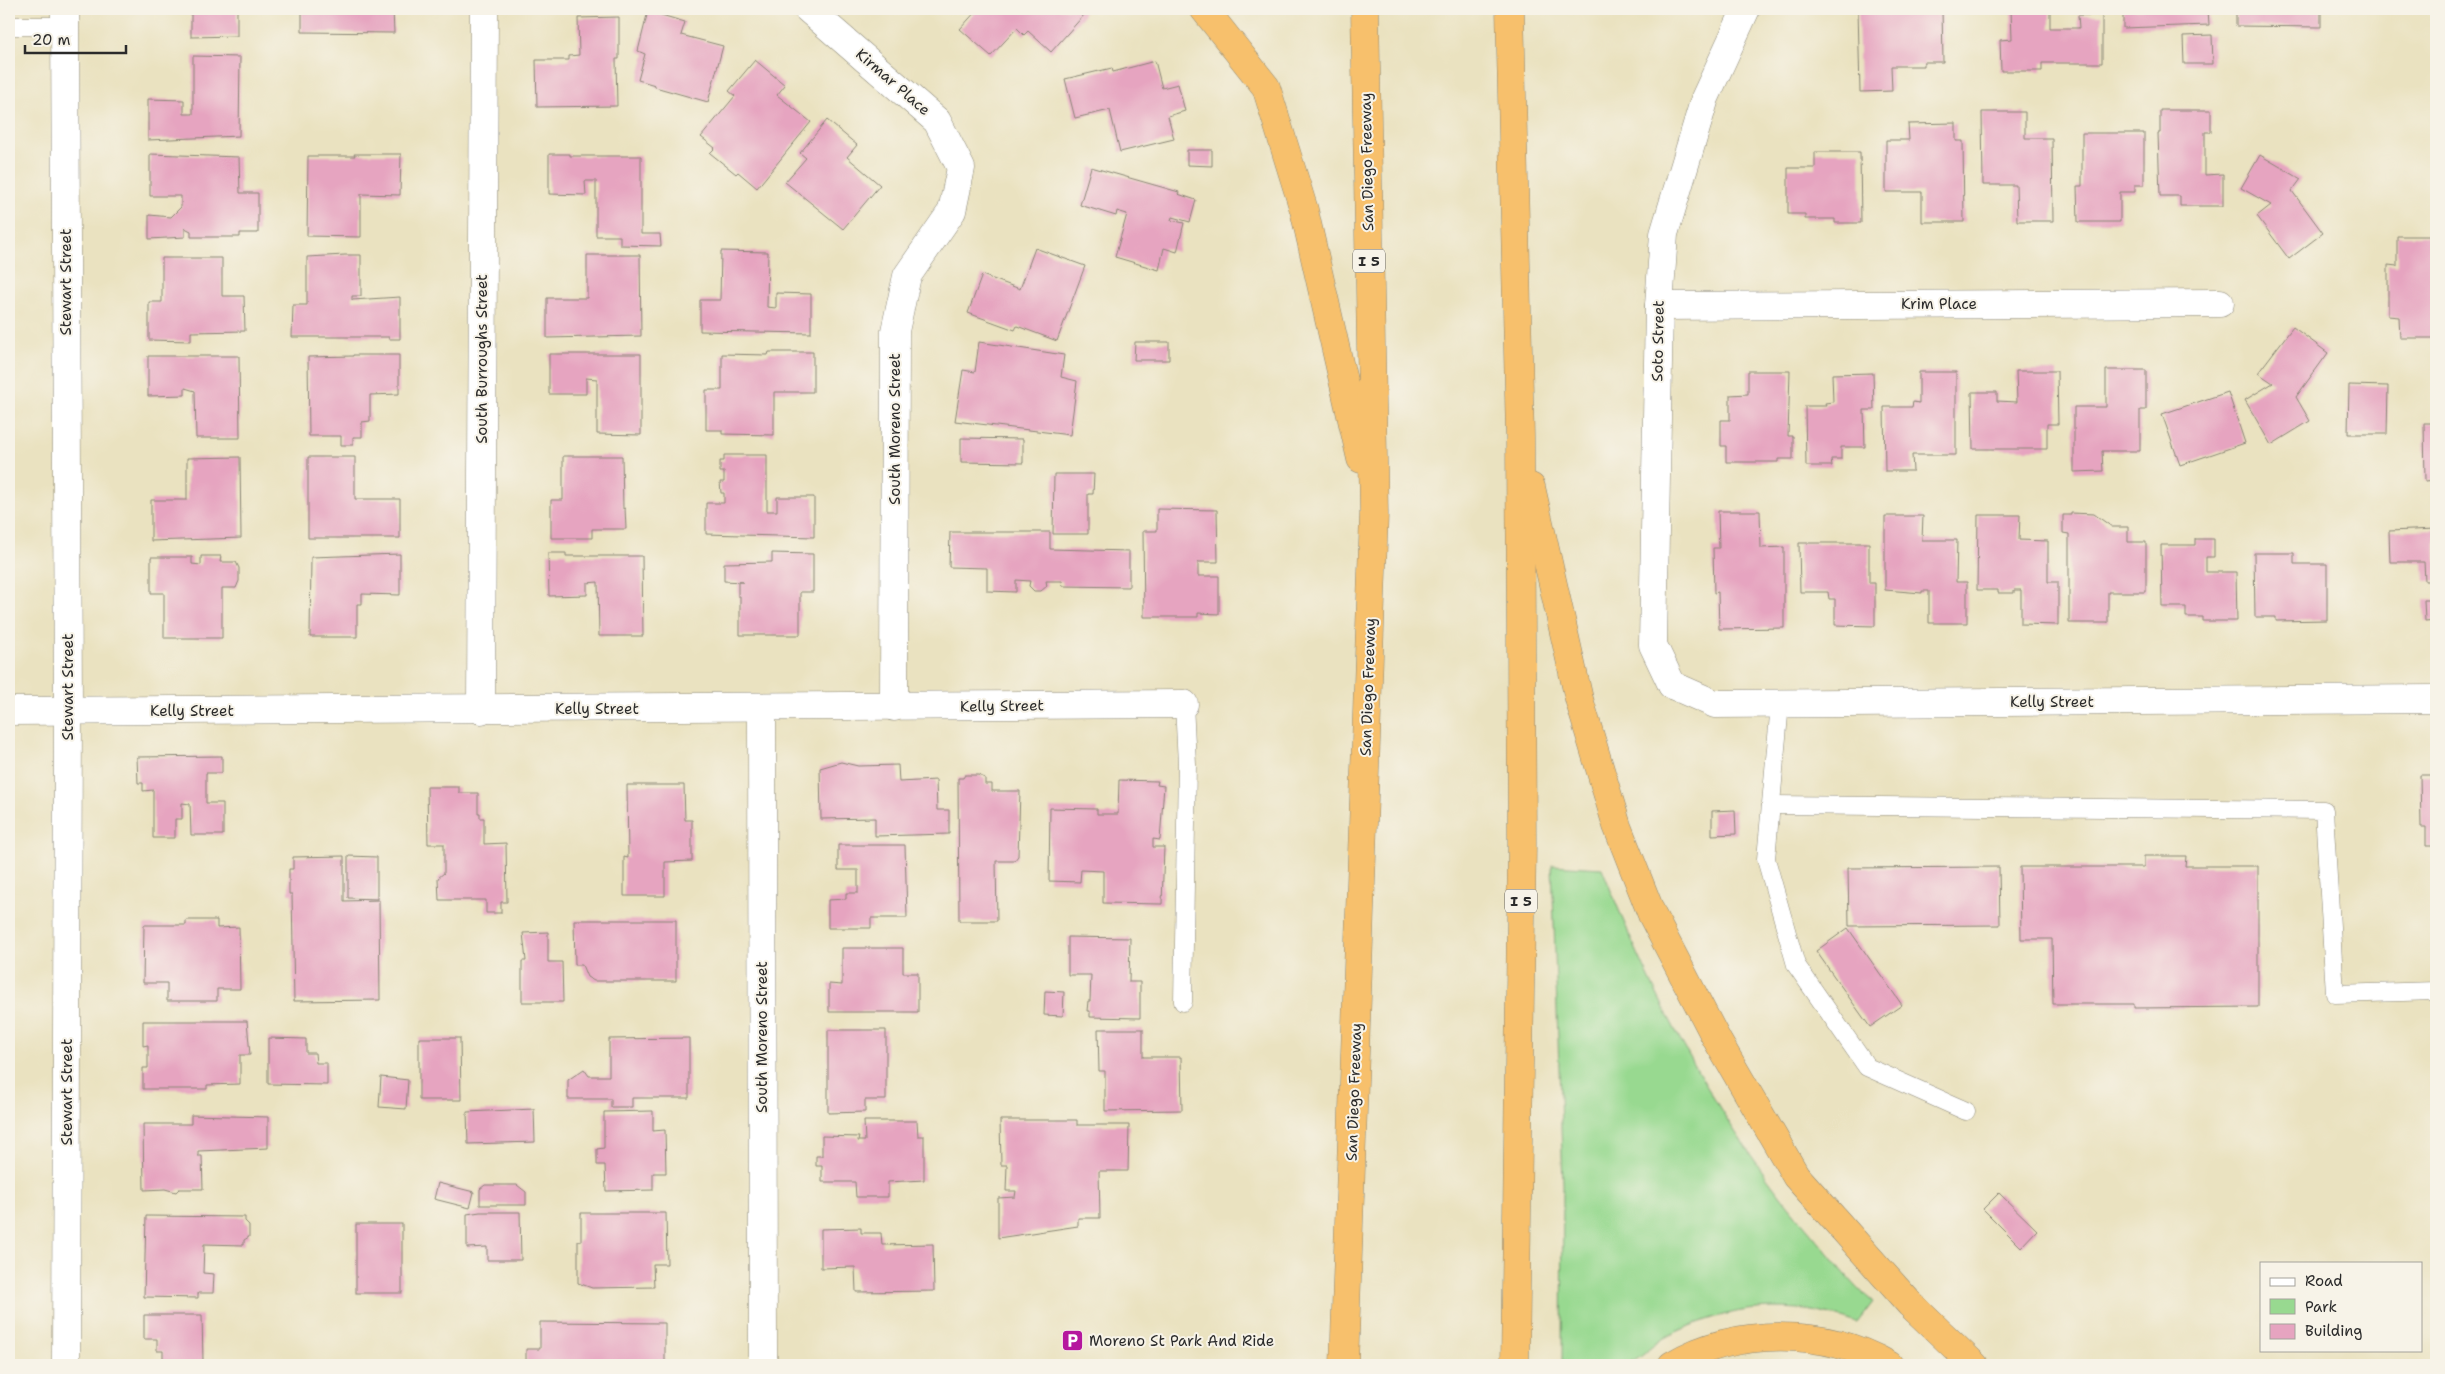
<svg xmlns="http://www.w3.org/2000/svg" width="2445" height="1374" font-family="'Shantell Sans',sans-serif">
  <rect width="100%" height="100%" fill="#f7f3e8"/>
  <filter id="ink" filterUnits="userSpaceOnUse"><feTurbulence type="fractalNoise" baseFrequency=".02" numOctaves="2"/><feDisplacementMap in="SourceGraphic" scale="10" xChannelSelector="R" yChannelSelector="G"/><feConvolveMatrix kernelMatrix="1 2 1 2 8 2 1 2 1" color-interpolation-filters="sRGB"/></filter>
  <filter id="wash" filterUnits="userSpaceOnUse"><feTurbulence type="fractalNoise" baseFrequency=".0096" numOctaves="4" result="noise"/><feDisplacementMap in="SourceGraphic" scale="20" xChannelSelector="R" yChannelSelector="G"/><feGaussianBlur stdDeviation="1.12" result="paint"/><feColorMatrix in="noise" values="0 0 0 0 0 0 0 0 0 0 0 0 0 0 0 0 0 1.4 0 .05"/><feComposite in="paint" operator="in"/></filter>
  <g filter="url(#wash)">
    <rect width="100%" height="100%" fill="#eae2c0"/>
    <path fill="#98d990" stroke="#62825e" d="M 1552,865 L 1602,868 C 1654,1002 1722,1131 1817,1240 C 1835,1261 1852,1285 1873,1302 L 1857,1323 C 1790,1299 1733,1304 1668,1336 C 1657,1341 1633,1364 1624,1365 C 1604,1368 1582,1365 1562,1365 L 1563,1184 Z"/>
    <g id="blocks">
      <g fill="#e6a4c0">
        <polygon points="191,9 237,9 237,36 191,37"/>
        <polygon points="302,9 393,9 394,33 302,32"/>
        <polygon points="978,9 1087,9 1083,13 1084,15 1051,52 1028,31 1024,35 1017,28 991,56 960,29"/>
        <polygon points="1858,9 1942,9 1943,62 1924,62 1924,66 1891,66 1892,91 1860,92"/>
        <polygon points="2011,9 2050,9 2050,28 2079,28 2078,15 2102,15 2102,63 2042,63 2042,71 2001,71 2000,40 2012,39"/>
        <polygon points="2123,9 2208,9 2209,25 2123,28"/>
        <polygon points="2236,9 2321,9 2321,27 2236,26"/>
        <polygon points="648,11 685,22 681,35 723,46 708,102 655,87 655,85 638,80 645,54 638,51"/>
        <polygon points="619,17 619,59 616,59 617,106 537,107 536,60 569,60 569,56 579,55 578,18"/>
        <polygon points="2212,35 2213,64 2184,64 2183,36"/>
        <polygon points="193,56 240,57 239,136 148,140 148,99 184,100 184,114 193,114"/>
        <polygon points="755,60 785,85 777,95 811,122 757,188 738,172 736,174 710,153 715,148 701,137 735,96 729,91"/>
        <polygon points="1155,61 1162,88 1178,84 1185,111 1168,116 1174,139 1120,152 1110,110 1075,118 1065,79 1112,68 1113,72"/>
        <polygon points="2160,110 2211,110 2211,132 2205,132 2205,175 2223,174 2223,206 2180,206 2180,196 2160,196 2158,133 2160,133"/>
        <polygon points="1982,112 2025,112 2025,138 2052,138 2053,221 2017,221 2016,185 1983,185"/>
        <polygon points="827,120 857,145 847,157 880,185 843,229 785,182 806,158 800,153"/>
        <polygon points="1956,123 1956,141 1963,141 1964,222 1922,222 1922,192 1886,192 1886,140 1909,140 1908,124"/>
        <polygon points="2082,133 2144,133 2144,185 2135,185 2135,192 2120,192 2120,222 2078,222 2077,186 2082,186"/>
        <polygon points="1187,150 1212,150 1212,166 1187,165"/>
        <polygon points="1815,152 1860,152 1861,223 1835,223 1835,219 1805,219 1805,214 1788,214 1788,168 1815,168"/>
        <polygon points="150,154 239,157 240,193 258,193 258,233 240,233 240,237 191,237 191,231 185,228 185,237 149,239 149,215 171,217 181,207 181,196 150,196"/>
        <polygon points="354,154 401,154 400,195 361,194 361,237 307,236 308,156 355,156"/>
        <polygon points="549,154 570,154 570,156 641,156 641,234 660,234 661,246 620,245 620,236 596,236 596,181 585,181 586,195 549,194"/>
        <polygon points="2260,155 2301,179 2292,191 2323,233 2289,259 2257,216 2271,205 2241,188"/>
        <polygon points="1091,167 1179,192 1178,194 1196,200 1190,222 1172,217 1171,220 1184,223 1177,252 1164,248 1159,270 1115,257 1127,214 1117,211 1116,216 1080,205"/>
        <polygon points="2397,236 2436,236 2436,338 2400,338 2399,317 2388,316 2388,265 2397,266"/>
        <polygon points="1035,248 1085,266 1057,341 1017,326 1015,330 968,313 982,275 1020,289"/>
        <polygon points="721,251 768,252 767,307 776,308 776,293 811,294 811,333 700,331 700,300 720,300"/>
        <polygon points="345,255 361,255 361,296 352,296 352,300 400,297 400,339 389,339 389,337 292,337 293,305 307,305 307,257"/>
        <polygon points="587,255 640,255 641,336 547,338 547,298 587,298"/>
        <polygon points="162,258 222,258 222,296 244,296 245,331 191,332 191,341 149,340 149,302 162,302"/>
        <polygon points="2293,327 2328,353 2296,397 2310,421 2271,445 2245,400 2273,383 2258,373"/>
        <polygon points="979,342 1064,355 1061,377 1077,381 1070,435 955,421 963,370 975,372"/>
        <polygon points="1135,342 1169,342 1169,360 1134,360"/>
        <polygon points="769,352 813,352 813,392 774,392 774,435 722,434 722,430 706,430 706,390 722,390 722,354 768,355"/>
        <polygon points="549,354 641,354 641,435 597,434 597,379 586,378 586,394 549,394"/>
        <polygon points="353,355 399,355 399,394 370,395 370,421 362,422 362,437 353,437 353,445 341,445 341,436 309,436 308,357 353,356"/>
        <polygon points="148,356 239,356 240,438 196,438 195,391 185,388 185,395 148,396"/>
        <polygon points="2106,370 2146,370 2146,410 2140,410 2140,451 2102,451 2103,471 2074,472 2074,407 2106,407"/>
        <polygon points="1748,371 1790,371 1788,436 1793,436 1793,459 1778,459 1778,462 1726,462 1726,446 1721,446 1721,420 1730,420 1730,395 1748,394"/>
        <polygon points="2016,371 2057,371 2058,424 2047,424 2047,449 1973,449 1972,392 1997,392 1997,401 2017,402"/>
        <polygon points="1919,372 1956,372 1956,455 1912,455 1913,471 1885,471 1884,407 1912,407 1913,402 1919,403"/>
        <polygon points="1873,373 1874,410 1864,410 1865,447 1841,447 1841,459 1831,459 1832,466 1806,466 1805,406 1826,406 1825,403 1833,402 1832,374"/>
        <polygon points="2349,385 2388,386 2387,434 2348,434"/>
        <polygon points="2228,392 2245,443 2180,465 2162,414"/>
        <polygon points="2424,423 2436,423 2436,480 2425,481"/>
        <polygon points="961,438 1023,439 1023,463 961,462"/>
        <polygon points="724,455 767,455 767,511 777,511 777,497 814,497 814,537 706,534 706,503 724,503 724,493 721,493 720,482 724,482 724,472 720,472 720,461 724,461"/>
        <polygon points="563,456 622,456 623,509 625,508 626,529 592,529 592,538 551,538 551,500 563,500"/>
        <polygon points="240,457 241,538 151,541 151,500 187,500 187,458"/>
        <polygon points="308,457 355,457 355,499 400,499 400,538 308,538"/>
        <polygon points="1054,474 1094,474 1093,494 1088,494 1088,534 1053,534"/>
        <polygon points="1157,509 1217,510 1218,562 1198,562 1198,576 1219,576 1219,614 1198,613 1198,617 1144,617 1143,531 1157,531"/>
        <polygon points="1718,511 1760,511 1761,548 1784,547 1784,628 1719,629 1718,592 1714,593 1713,548 1719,548"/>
        <polygon points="2071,513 2094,514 2112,527 2128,527 2128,542 2146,542 2146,592 2108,592 2108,623 2069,623 2069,534 2063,533 2063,515 2071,515"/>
        <polygon points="1978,515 2020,515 2019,540 2048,541 2048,582 2058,582 2058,625 2021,624 2021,590 2014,590 2014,593 1998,593 1998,590 1977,590"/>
        <polygon points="1885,516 1923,516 1922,540 1957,540 1956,582 1967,582 1967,623 1929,623 1929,591 1922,591 1922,593 1885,590"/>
        <polygon points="2436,529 2436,581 2425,581 2424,562 2390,562 2389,531"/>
        <polygon points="950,532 1050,532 1050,549 1129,551 1129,587 1063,586 1062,581 1046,581 1047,586 1041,591 1034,591 1029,586 1030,581 1016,580 1016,592 987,591 987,568 949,567"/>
        <polygon points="2195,539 2214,539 2214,557 2206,557 2206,572 2236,572 2237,621 2203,621 2203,617 2186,617 2186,607 2162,607 2161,545 2195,545"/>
        <polygon points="1799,543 1869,543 1869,583 1875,583 1875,626 1835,625 1835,599 1829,599 1828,592 1800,592"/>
        <polygon points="548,553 566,553 566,556 642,556 643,636 599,636 598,582 587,583 587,595 549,596"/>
        <polygon points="772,553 813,554 813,592 800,592 800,635 740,635 740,596 738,596 738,582 743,582 724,581 724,563 772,562"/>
        <polygon points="2254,553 2294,553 2294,564 2327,564 2327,620 2276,621 2276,617 2255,617"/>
        <polygon points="400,554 400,595 362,594 362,604 357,604 357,637 310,637 311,557"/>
        <polygon points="201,556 221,556 220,562 236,562 239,568 239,581 236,588 222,588 222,638 164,638 164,593 151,593 151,557 192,557 192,564 201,565"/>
        <polygon points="2424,600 2436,600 2436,620 2425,621"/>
        <polygon points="222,756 222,773 206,773 206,803 223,803 223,835 191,835 190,804 182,803 182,819 175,819 175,838 153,838 153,790 143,791 143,783 138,783 137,757"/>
        <polygon points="841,762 858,766 898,765 899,782 936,780 937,810 949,810 949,834 875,836 875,818 821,819 820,768"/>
        <polygon points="965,775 978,775 985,778 985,784 992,784 992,791 1020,791 1018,856 1014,861 996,861 997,921 959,921 958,778 963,778"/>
        <polygon points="2420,775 2436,775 2436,846 2426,846 2426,827 2421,827"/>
        <polygon points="1119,780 1158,781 1157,785 1164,786 1160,840 1153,839 1153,847 1164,847 1162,904 1103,903 1103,871 1081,870 1080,882 1049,881 1050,808 1097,809 1097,814 1118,814"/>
        <polygon points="627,785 684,785 685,820 692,820 692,861 665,862 665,896 624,896 624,857 628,858"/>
        <polygon points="427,787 459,787 459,793 478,793 478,813 480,813 480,818 484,818 484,844 506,843 507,902 501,902 501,913 486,913 486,900 439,900 438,878 444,873 444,844 428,844"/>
        <polygon points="1735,810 1736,834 1712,835 1712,811"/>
        <polygon points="838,845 905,845 907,918 871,918 871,928 828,928 828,900 846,899 846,893 858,893 858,870 838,870"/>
        <polygon points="344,856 344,901 379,900 380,1000 294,1001 292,894 289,894 289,869 293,869 293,857"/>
        <polygon points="348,856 377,857 377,899 348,898"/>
        <polygon points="2144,856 2186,856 2185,866 2258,866 2258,1007 2134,1008 2134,1004 2053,1004 2052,939 2021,939 2020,867 2144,867"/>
        <polygon points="1999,867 2000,925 1849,926 1848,868"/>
        <polygon points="186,920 217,920 217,928 239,927 240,989 217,989 217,1001 167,1001 167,983 143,983 144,925 186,925"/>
        <polygon points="574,920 676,920 676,981 594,981 587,977 582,965 575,965"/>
        <polygon points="1848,928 1902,1005 1870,1027 1816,951"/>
        <polygon points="548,932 548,962 562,962 563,1002 522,1002 522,961 526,961 523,933"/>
        <polygon points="1068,937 1130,938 1129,982 1140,982 1140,1018 1090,1017 1090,1011 1087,1011 1088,1001 1090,1001 1091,975 1068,975"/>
        <polygon points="842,948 903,948 903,973 918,973 918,1012 829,1012 829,984 842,985"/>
        <polygon points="1045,991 1064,992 1063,1016 1044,1015"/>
        <polygon points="143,1021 247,1021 250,1055 240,1055 240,1084 207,1085 207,1089 143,1089 143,1068 148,1068 148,1045 143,1046"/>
        <polygon points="1098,1029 1143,1029 1143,1057 1181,1057 1182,1110 1105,1111 1105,1071 1099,1071"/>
        <polygon points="828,1030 886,1030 886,1100 865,1100 865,1112 828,1113"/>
        <polygon points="268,1038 306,1039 306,1053 315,1053 316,1063 327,1063 327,1085 268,1084"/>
        <polygon points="419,1038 460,1038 461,1100 419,1100"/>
        <polygon points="689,1038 689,1098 632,1098 632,1107 611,1107 611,1099 568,1099 568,1080 584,1069 589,1076 609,1076 609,1039"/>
        <polygon points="381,1077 408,1080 406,1109 379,1107"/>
        <polygon points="534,1109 535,1142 468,1144 467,1112"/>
        <polygon points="653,1111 653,1131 665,1130 666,1173 653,1173 653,1190 606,1191 605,1165 597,1165 597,1149 604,1148 604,1112"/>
        <polygon points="191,1115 268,1117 268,1148 198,1151 198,1156 202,1156 203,1189 179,1189 176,1192 165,1189 144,1190 143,1124 191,1124"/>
        <polygon points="1000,1120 1077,1120 1077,1125 1129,1125 1128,1171 1099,1171 1100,1218 1078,1218 1078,1226 998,1238 998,1198 1015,1197 1016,1191 1006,1191 1007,1165 1001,1165"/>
        <polygon points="864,1121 917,1121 918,1136 924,1136 924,1180 888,1182 888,1197 856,1197 855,1182 822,1182 822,1166 816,1166 816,1156 822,1156 822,1136 859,1137 858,1141 865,1141"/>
        <polygon points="438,1183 474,1192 470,1208 434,1199"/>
        <polygon points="485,1185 517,1185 526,1192 526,1205 480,1205 480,1189"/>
        <polygon points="1999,1193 2037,1230 2021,1247 1983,1209"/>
        <polygon points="480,1212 520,1212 521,1260 487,1260 487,1247 467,1248 467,1214"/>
        <polygon points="581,1213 666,1213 667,1264 653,1264 654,1287 592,1288 578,1283 578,1241 581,1241"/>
        <polygon points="146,1216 245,1217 245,1221 249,1225 249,1237 244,1240 244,1245 204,1244 203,1273 214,1274 213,1293 198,1293 198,1298 144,1297"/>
        <rect x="356" y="1224" width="46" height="69"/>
        <polygon points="861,1228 861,1233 881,1233 882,1245 933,1244 934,1291 856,1292 855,1267 821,1268 821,1229"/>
        <polygon points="144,1315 202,1315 203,1361 208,1361 208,1365 163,1365 163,1351 157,1351 157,1339 144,1339"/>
        <polygon points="540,1322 665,1323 665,1365 526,1365 526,1349 540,1349"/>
      </g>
    </g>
  </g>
  <g filter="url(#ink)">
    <use href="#blocks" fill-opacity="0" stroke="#8a8676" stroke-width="1"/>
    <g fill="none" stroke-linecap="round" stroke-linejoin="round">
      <defs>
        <g id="service">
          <polyline points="9,26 65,26"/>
          <polyline points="1780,704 1766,859 1796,965 1867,1067 1966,1111"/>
          <polyline points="1771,805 2324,810 2335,994 2436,991"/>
          <polyline points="1183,1002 1187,764 1184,704"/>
        </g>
        <g id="minor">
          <polyline points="808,9 937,121 961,168 952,211 907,276 895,331 894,707"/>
          <polyline points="1659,306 2220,303"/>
          <polyline points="1672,685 1715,704 2436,699"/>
          <polyline points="762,708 763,1365"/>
          <polyline points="481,710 484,9"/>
          <polyline points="9,711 1184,704"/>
        </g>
        <g id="tertiary">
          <polyline points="65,9 68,711 66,1365"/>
          <polyline points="1672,685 1653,645 1659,306 1664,234 1705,98 1746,9"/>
        </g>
        <g id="motorway">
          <polyline points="1204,9 1266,87 1304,210 1361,459"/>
          <polyline points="1510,9 1520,437 1522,843 1515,1365"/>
          <polyline points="1531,487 1579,699 1617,826 1652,915 1717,1040 1796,1176 1910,1304 1974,1365"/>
          <polyline points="1344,1365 1374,514 1365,9"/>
          <path d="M 1672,1365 C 1737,1327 1825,1328 1889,1365"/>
        </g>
      </defs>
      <use href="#service" stroke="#8a8676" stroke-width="19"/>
      <use href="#minor" stroke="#8a8676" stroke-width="29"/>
      <use href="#tertiary" stroke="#8a8676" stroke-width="29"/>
      <use href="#motorway" stroke="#8a8676" stroke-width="29"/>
      <use href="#service" stroke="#fff" stroke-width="18"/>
      <use href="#minor" stroke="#fff" stroke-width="28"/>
      <use href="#tertiary" stroke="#fff" stroke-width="28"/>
      <use href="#motorway" stroke="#f7c06c" stroke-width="28"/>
    </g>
  </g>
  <defs>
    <symbol id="parking-square" viewBox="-11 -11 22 22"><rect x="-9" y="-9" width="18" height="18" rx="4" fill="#b5179e" stroke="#f7f3e8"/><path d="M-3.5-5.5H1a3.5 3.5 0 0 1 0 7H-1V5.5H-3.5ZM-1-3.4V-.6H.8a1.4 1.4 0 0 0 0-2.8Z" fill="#fff"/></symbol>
  </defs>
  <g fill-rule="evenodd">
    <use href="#parking-square" x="1060" y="1328" width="25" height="25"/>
  </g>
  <g text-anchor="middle" stroke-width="4" stroke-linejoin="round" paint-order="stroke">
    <g fill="#f7f3e8" stroke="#686764" stroke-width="1">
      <rect x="1353" y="249.5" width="32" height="23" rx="4"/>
      <rect x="1505" y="889.5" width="32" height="23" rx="4"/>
    </g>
    <g font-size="14" font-weight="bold" fill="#2b2b2b">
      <text x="1369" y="266">I 5</text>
      <text x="1521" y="906">I 5</text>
    </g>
    <g font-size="15" fill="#2b2b2b" stroke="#f7f3e8">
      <text transform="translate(893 82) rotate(41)" y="5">Kirmar Place</text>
      <text transform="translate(1367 162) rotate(-91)" y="5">San Diego Freeway</text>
      <text transform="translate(66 282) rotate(-90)" y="5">Stewart Street</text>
      <text x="1939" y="309">Krim Place</text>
      <text transform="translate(1658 341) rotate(-89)" y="5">Soto Street</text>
      <text transform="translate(482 359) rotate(-90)" y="5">South Burroughs Street</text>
      <text transform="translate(895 429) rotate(-90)" y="5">South Moreno Street</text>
      <text transform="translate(68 687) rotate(-90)" y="5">Stewart Street</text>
      <text transform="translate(1368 687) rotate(-88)" y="5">San Diego Freeway</text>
      <text x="2052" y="707">Kelly Street</text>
      <text transform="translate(1002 706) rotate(-1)" y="5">Kelly Street</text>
      <text x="597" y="714">Kelly Street</text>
      <text x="192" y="716">Kelly Street</text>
      <text transform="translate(762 1037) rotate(-90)" y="5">South Moreno Street</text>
      <text transform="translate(67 1092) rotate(-90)" y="5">Stewart Street</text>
      <text transform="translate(1354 1092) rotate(-88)" y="5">San Diego Freeway</text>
    </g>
    <g font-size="15" fill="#2b2b2b" stroke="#f7f3e8" text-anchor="start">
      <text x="1089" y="1346">Moreno St Park And Ride</text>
    </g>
  </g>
  <rect width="2445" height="1374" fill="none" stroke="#f7f3e8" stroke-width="30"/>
  <rect x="2260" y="1262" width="162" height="90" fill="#f7f3e8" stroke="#a5a39c"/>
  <rect x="2270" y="1278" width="25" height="8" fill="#ffffff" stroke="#a5a39c"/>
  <text x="2305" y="1286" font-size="15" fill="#2b2b2b">Road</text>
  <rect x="2270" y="1299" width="25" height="15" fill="#98d990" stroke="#a5a39c"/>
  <text x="2305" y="1312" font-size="15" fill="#2b2b2b">Park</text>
  <rect x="2270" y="1324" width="25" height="15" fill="#e6a4c0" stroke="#a5a39c"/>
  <text x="2305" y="1336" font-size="15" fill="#2b2b2b">Building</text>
  <path d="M25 45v8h101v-8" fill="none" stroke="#2b2b2b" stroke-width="2.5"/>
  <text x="32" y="45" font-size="15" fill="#2b2b2b" stroke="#f7f3e8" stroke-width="4" paint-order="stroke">20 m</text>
</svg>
